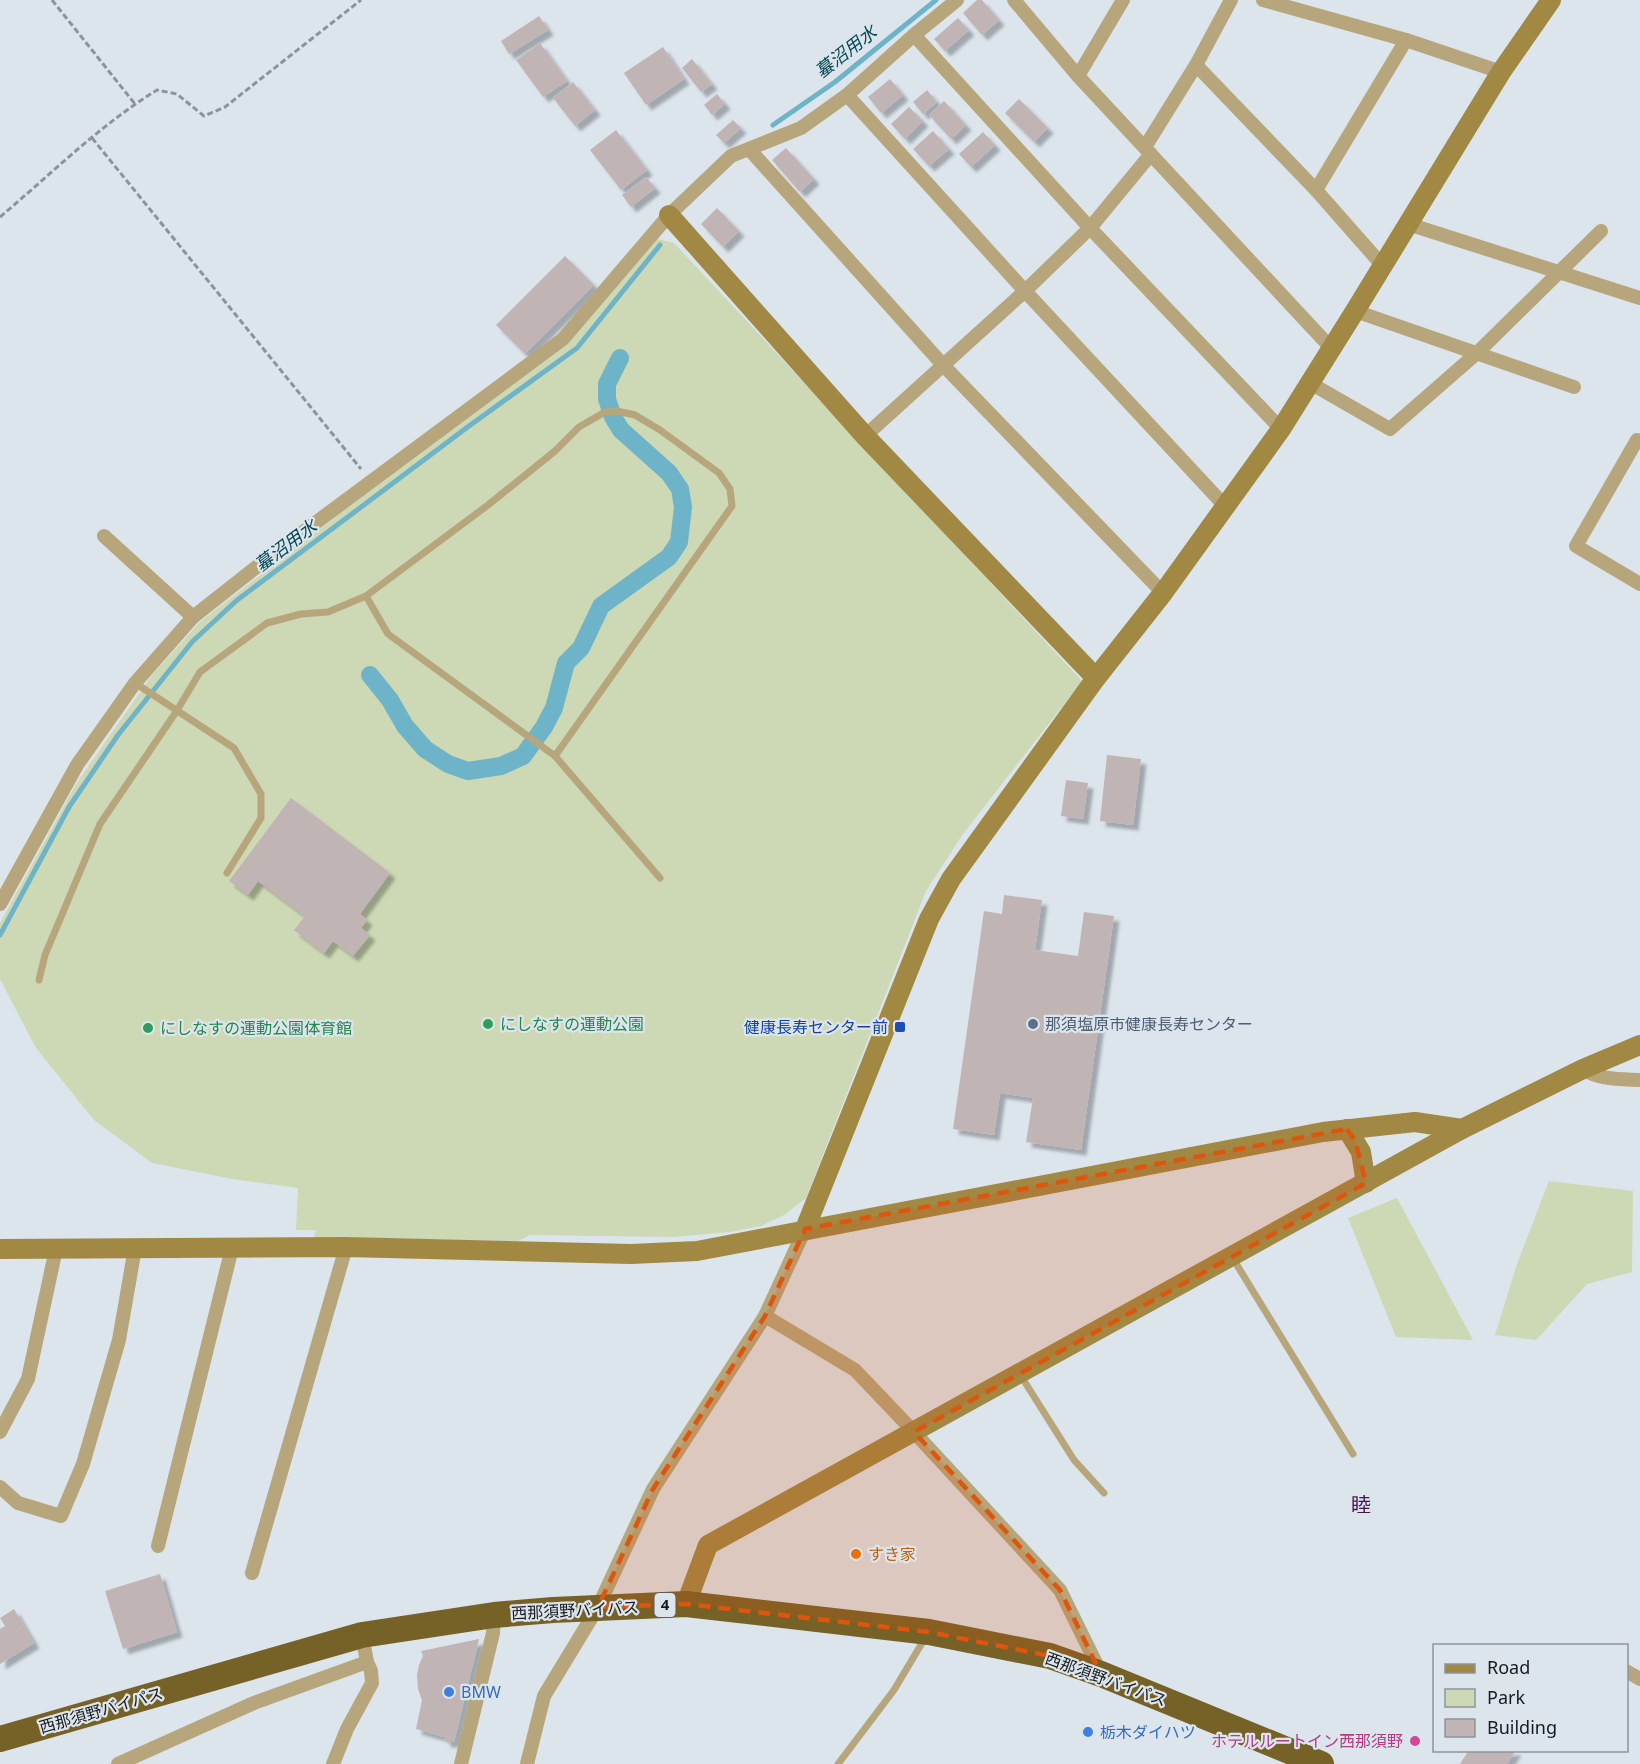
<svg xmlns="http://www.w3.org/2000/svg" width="1640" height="1764" font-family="'Noto Sans','Noto Sans JP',sans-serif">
  <defs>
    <filter id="shadow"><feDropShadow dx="5.5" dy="5.5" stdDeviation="1.5" flood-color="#0004"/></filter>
  </defs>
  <rect width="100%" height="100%" fill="#dce5ec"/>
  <g fill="#cdd8b4">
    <polygon points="658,239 674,243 1082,681 963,834 926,891 806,1198 784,1215 761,1226 730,1232 673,1237 530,1235 518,1241 314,1237 316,1230 296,1230 298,1188 232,1179 152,1163 94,1120 36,1048 0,979 0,923 76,784 152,675 201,621 339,514 568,344"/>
    <polygon points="1549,1181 1633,1191 1632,1272 1587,1284 1536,1340 1495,1335 1517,1264"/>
    <polygon points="1397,1198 1473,1340 1396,1337 1348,1218"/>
  </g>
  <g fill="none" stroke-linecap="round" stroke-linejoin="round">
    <g stroke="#6eb4c8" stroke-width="5">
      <polyline points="773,125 835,82 936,0"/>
      <polyline points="0,935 69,807 118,735 192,642 236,601 469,426 577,348 660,245"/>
    </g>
    <polyline stroke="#6eb4c8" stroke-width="18" points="370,675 390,700 405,726 425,749 448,764 468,771 501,766 523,756 544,727 554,708 566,663 581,648 601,606 669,557 679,542 683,507 680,489 669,473 621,430 613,417 607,399 607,384 620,358"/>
  </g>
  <g fill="#c1b4b4" filter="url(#shadow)">
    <polygon points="977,0 982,0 999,20 982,35 963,13"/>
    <polygon points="539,16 548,30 509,54 501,41"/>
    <polygon points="958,18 969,30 945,51 934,39"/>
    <polygon points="540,43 567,81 543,97 516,60"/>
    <polygon points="663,47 684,79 646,105 624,73"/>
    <polygon points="692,59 712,84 701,92 682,68"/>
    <polygon points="890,79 903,95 881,113 868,97"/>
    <polygon points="573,82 595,110 575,126 553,98"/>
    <polygon points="927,90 937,102 923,114 913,102"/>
    <polygon points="717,94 725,104 712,115 704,105"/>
    <polygon points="1019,99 1048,128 1034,142 1005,113"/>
    <polygon points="944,101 966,125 951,139 929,115"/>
    <polygon points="909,107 923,121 905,139 891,124"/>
    <polygon points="733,120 741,128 724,143 716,135"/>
    <polygon points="616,130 647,170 621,190 590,150"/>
    <polygon points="933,131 949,149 929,166 913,149"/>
    <polygon points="983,132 995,145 971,167 959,154"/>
    <polygon points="786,148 814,179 800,192 772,160"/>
    <polygon points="646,177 655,188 631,207 622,195"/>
    <polygon points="717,208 739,231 723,247 701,224"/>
    <polygon points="565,256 594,285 525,354 496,325"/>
    <polygon points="1107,755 1141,759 1133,825 1100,821"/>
    <polygon points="1066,780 1088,783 1083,819 1061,816"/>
    <polygon points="291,798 390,873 360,914 367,920 361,928 370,935 353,956 333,941 324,953 294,930 305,916 258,881 248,895 229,881"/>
    <polygon points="1004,895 1042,900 1035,950 1078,956 1084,912 1114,916 1081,1150 1026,1142 1033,1098 1000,1093 994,1135 953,1129 984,911 1002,914"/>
    <polygon points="160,1574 177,1632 123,1649 105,1591"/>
    <polygon points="14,1609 34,1643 0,1664 0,1629 5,1626 0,1618"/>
    <polygon points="479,1639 454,1742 446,1742 444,1737 416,1729 422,1700 418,1689 417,1675 419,1665 423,1656 421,1651"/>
    <polygon points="1469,1750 1516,1750 1507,1764 1460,1764"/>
  </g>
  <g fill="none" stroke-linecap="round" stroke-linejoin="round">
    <g stroke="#8d9499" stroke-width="3" stroke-dasharray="6 3" stroke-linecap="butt">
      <polyline points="52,0 135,104"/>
      <polyline points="92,138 361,469"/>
      <path d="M 0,217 C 51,174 100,125 157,90 L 177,94 L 204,116 L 225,107 L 361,0"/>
    </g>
    <g stroke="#b7a67b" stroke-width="7">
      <polyline points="366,596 388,634 555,756"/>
      <polyline points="135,683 234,748 261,794 261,818 227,873"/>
      <polyline points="39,980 45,955 100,824 176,712 200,672 267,623 301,614 328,612 366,596 488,505 555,451 579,427 605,412 617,411 635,415 660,430 719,473 730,489 732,506 555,756 660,878"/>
      <polyline points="1232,1257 1353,1454"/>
      <polyline points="1021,1376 1074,1460 1104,1493"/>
      <polyline points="838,1764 894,1690 925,1638"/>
    </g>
    <g stroke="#b7a67b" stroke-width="14">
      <polyline points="1014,0 1078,76 1332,349"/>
      <polyline points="1263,0 1406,40 1501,72"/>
      <polyline points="914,35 1090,228 1281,429"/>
      <polyline points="1196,65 1316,190 1382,265"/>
      <polyline points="1078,76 1123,0"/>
      <polyline points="847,95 1025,291 1224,505"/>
      <polyline points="1145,147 1196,65 1231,0"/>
      <polyline points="749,149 943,365 1163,593"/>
      <polyline points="1316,190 1406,40"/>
      <polyline points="1408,224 1640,298"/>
      <polyline points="1355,311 1574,387"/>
      <polyline points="1310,383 1390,429 1477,353 1601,231"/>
      <polyline points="865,436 1025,291 1090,228 1151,154"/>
      <polyline points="1640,441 1637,440 1576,546 1640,584"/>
      <polyline points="104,536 193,617"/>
      <polyline points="0,904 77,765 135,683 193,617 264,561 563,339 669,215 731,156 801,128 847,95 914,35 957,0"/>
      <path d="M 1583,1069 C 1600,1080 1620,1079 1640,1080"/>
      <polyline points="765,1316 855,1370 914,1432 1060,1590 1101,1673"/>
      <polyline points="0,1432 28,1379 56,1249"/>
      <polyline points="0,1487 18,1503 61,1516 83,1464 119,1340 135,1248"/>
      <polyline points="158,1546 232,1248"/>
      <polyline points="252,1573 346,1247"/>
      <polyline points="1626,1671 1640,1679"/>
      <polyline points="118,1764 254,1703 367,1662"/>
      <polyline points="333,1764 347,1729 372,1683 371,1671 367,1662 362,1635"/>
      <polyline points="461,1764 493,1633 494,1615"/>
      <polyline points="527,1764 544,1696 598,1607 653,1489 765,1316 805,1229"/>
    </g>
    <g stroke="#a18843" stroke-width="20">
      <polyline points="669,215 865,436 1096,678"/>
      <polyline points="1347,1129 1361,1152 1366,1183"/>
      <polyline points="805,1229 929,919 951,879 1096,678 1163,593 1281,429 1355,311 1501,72 1551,0"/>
      <polyline points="0,1249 346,1247 631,1254 697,1251 1323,1132 1415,1122 1462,1129"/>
      <polyline points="686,1604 708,1545 1462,1129 1583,1069 1640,1045"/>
    </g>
    <polyline stroke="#766126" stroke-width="26" points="0,1739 362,1635 494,1615 553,1610 686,1604 929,1632 1050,1656 1101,1674 1321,1764"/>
  </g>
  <path fill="#de560d" fill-opacity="0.2" stroke="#de560d" stroke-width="4.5" stroke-dasharray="12 8" stroke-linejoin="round" d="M 1347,1129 L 1355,1140 L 1366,1183 L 914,1432 L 1060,1590 L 1101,1674 L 1050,1656 L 929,1632 L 686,1604 L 598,1607 L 653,1489 L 765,1316 L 805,1229 Z"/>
  <g fill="#2e9e5b" stroke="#dce5ec" stroke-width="2">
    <circle cx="488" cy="1024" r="6"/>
    <circle cx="148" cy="1028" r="6"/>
  </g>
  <circle fill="#5c6f8a" stroke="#dce5ec" stroke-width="2" cx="1033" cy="1024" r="6"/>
  <rect fill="#1a4fb4" stroke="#dce5ec" stroke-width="2" x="894" y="1021" width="12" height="12" rx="3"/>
  <circle fill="#e8710a" stroke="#dce5ec" stroke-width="2" cx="856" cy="1554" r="6"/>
  <g fill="#3f7fe0" stroke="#dce5ec" stroke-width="2">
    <circle cx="449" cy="1692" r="6"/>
    <circle cx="1088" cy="1732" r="6"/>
  </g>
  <circle fill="#d1479c" stroke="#dce5ec" stroke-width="2" cx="1415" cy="1741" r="6"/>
  <g text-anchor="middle" stroke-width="4.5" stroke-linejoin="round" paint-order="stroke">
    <rect fill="#dce5ec" stroke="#53585c" stroke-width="1.5" x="654.5" y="1593" width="21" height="24" rx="4.5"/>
    <g font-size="15" font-weight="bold" fill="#181b1e">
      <text x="665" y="1610">4</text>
    </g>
    <g font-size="16" fill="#27864d" stroke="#dce5ec" text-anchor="start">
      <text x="500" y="1030">にしなすの運動公園</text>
      <text x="160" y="1034">にしなすの運動公園体育館</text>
    </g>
    <g font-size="16" fill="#4e5e75" stroke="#dce5ec" text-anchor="start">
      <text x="1045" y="1030">那須塩原市健康長寿センター</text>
    </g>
    <g font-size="16" fill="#164399" stroke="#dce5ec" text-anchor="end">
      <text x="888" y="1033">健康長寿センター前</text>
    </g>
    <g font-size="16" fill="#c56008" stroke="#dce5ec" text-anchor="start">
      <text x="868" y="1560">すき家</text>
    </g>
    <g font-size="16" fill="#181b1e" stroke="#dce5ec">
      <text transform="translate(575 1610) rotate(-3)" y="6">西那須野バイパス</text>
      <text transform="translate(1106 1679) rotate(20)" y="6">西那須野バイパス</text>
      <text transform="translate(101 1710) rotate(-16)" y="6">西那須野バイパス</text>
    </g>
    <g font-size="16" fill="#366cbe" stroke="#dce5ec" text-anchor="start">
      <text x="461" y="1698">BMW</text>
      <text x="1100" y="1738">栃木ダイハツ</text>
    </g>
    <g font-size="16" fill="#b23c85" stroke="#dce5ec" text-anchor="end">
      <text x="1403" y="1747">ホテルルートイン西那須野</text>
    </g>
    <g font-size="18" font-style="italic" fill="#084957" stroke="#dce5ec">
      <text transform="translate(846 52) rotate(-38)" y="6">蟇沼用水</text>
      <text transform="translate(286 546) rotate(-37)" y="6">蟇沼用水</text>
    </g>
    <g font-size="20" fill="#46184a" stroke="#dce5ec">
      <text x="1361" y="1512">睦</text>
    </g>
  </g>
  <rect x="1433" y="1644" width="195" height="108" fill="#dce5ec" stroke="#8e949a" stroke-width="1.5"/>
  <rect x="1445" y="1664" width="30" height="9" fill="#a18843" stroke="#8e949a" stroke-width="1.5"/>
  <text x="1487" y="1674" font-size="18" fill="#181b1e">Road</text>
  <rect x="1445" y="1689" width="30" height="18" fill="#cdd8b4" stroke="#8e949a" stroke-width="1.5"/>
  <text x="1487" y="1704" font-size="18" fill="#181b1e">Park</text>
  <rect x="1445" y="1719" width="30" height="18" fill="#c1b4b4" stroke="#8e949a" stroke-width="1.5"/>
  <text x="1487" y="1734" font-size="18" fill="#181b1e">Building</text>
</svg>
